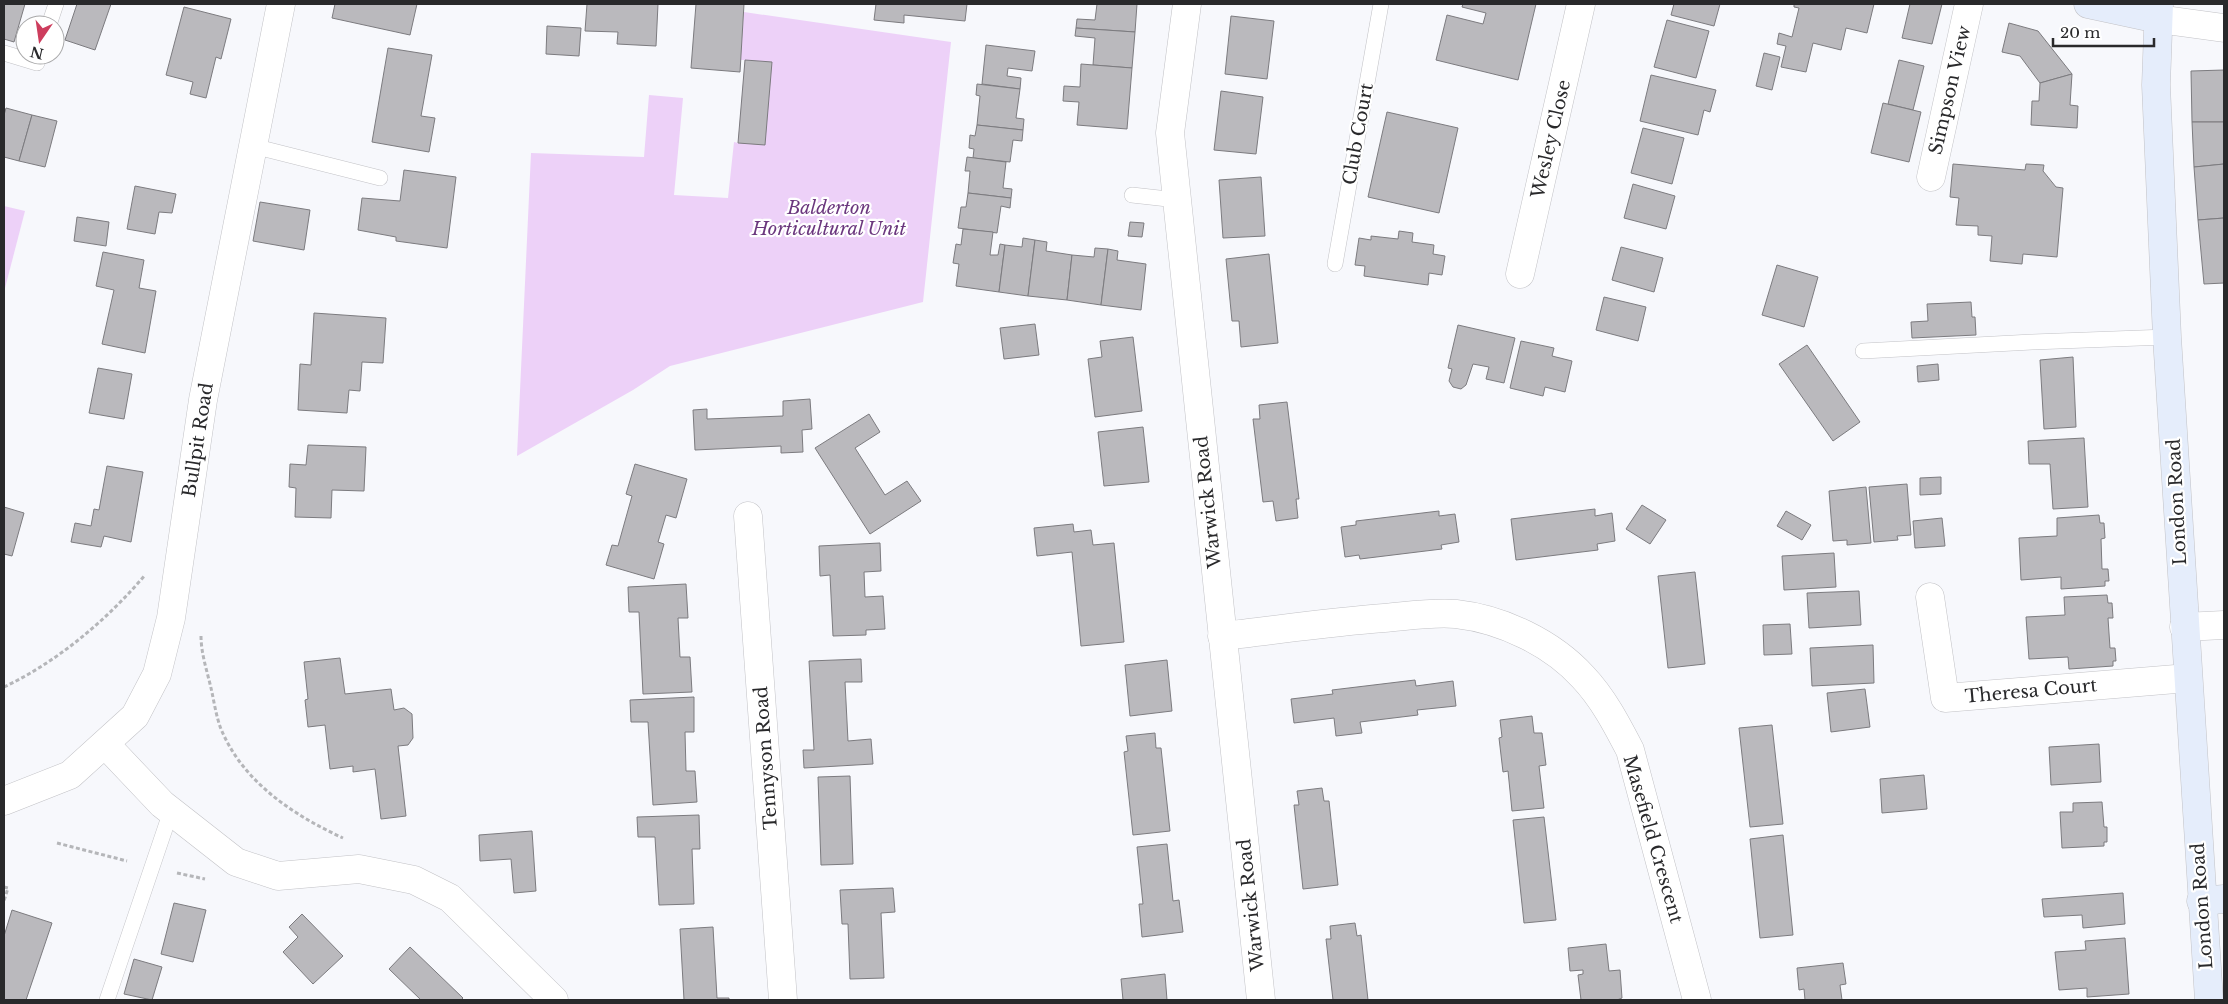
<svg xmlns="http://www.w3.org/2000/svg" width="2228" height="1004" font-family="'Libre Baskerville',serif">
  <rect width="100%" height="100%" fill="#f7f8fc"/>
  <g fill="#edd1f8">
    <polygon points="744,12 951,42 923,302 670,366 633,390 517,456 531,153 644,157 649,95 683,98 674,195 728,198 734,142 738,143 745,60 740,60"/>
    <polygon points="4,206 25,211 4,292"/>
  </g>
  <g fill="#bab9bd" stroke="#7c7b7f">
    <polygon points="4,4 25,4 14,42 4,39"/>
    <polygon points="77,4 111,4 95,50 65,40"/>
    <polygon points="335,4 417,4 410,35 332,18"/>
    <polygon points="587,4 658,4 656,46 617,44 618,32 585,31"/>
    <polygon points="696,4 744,4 740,72 691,68"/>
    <polygon points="876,4 967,4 965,21 904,15 904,23 874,20"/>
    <polygon points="1097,4 1137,4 1135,32 1076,28 1077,19 1095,20"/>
    <polygon points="1463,4 1536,4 1518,80 1436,60 1447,15 1483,24 1486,13 1462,7"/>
    <polygon points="1674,4 1720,4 1714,26 1671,15"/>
    <polygon points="1794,4 1874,4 1867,33 1846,28 1841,50 1813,43 1806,72 1781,67 1786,46 1777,44 1779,33 1792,37 1799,8 1794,7"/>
    <polygon points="1910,4 1942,4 1932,44 1902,38"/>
    <polygon points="184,7 231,19 221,59 216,57 206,98 190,94 193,82 166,75"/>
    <polygon points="1231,16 1274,21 1267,79 1225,74"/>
    <polygon points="1667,20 1709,31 1696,78 1654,67"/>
    <polygon points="2009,23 2038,31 2072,74 2040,83 2020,56 2002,52"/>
    <polygon points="547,26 581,28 579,56 546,54"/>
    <polygon points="1076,28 1135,32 1132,68 1093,65 1095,38 1075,36"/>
    <polygon points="986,45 1035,51 1032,71 1008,68 1007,76 1021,78 1020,89 982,84"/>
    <polygon points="388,48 432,55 421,116 435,118 429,152 372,142"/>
    <polygon points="1764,53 1780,57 1772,90 1756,86"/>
    <polygon points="745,60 772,62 765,145 738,143"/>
    <polygon points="1899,60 1924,66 1913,110 1888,104"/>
    <polygon points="1081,64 1132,68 1127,129 1077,125 1079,102 1063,101 1064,86 1080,87"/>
    <polygon points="2224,70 2224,122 2192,122 2191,71"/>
    <polygon points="2072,74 2070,105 2078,106 2077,128 2031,125 2032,101 2039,101 2040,83"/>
    <polygon points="1651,75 1716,90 1710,112 1704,110 1698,135 1640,121"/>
    <polygon points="977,84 1020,89 1016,118 1024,119 1023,130 977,125 980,96 976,95"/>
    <polygon points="1221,91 1263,97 1256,154 1214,150"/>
    <polygon points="1883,103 1921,112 1909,162 1871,153"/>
    <polygon points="6,108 32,115 19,161 4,157 4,115"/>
    <polygon points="1387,112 1458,128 1439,213 1368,197"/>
    <polygon points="32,115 57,121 45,167 19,161"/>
    <polygon points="2192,122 2224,122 2224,164 2194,167"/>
    <polygon points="977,125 1023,130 1022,141 1013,140 1010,162 973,158 974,149 969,148 970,135 975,136"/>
    <polygon points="1643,128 1684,138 1672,184 1631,173"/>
    <polygon points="967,157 1006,162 1003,188 1012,189 1011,198 968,193 970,171 965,171"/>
    <polygon points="1953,164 2025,170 2026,164 2044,165 2043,171 2056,187 2063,188 2057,257 2023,254 2022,264 1990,261 1992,236 1978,235 1978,226 1956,225 1959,198 1950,197"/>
    <polygon points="2224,164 2224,218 2198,220 2194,167"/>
    <polygon points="404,170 456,177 447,248 396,241 396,237 358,230 362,198 400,201"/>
    <polygon points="1261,177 1265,236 1223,238 1219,180"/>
    <polygon points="1633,184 1675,196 1666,229 1624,218"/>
    <polygon points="135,186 176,194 172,213 159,212 155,234 127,229"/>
    <polygon points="968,193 1011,198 1010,208 1001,206 997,233 958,228 961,207 966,207"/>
    <polygon points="260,202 310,210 304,250 253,241"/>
    <polygon points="77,217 109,222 106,246 74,241"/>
    <polygon points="2224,218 2224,283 2204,284 2198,220"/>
    <polygon points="1130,222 1144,223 1142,237 1128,236"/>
    <polygon points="963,229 993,232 990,255 998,255 1000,244 1005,245 999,292 956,286 959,264 953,263 956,244 961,245"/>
    <polygon points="1399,231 1413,233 1412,242 1434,245 1433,254 1445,256 1442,275 1429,273 1428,285 1364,276 1365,266 1355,265 1359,238 1371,240 1371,236 1398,239"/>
    <polygon points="1023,238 1035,240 1028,296 999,292 1005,245 1022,247"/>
    <polygon points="1035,240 1047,242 1046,251 1072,255 1067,300 1028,296"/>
    <polygon points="1621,247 1663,258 1654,292 1612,280"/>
    <polygon points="1095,248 1108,249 1101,305 1067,300 1072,255 1094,257"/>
    <polygon points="1108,249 1118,251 1117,260 1146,264 1141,310 1101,305"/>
    <polygon points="103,252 144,260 139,288 156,291 145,353 102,344 114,290 96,286"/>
    <polygon points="1269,254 1278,343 1241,347 1239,321 1232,321 1226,259"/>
    <polygon points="1777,265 1818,277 1804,327 1762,315"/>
    <polygon points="1604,297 1646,307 1638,341 1596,330"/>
    <polygon points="1971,302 1972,317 1975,317 1976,335 1912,338 1911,322 1928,321 1927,304"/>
    <polygon points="314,313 386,318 383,363 362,362 360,391 349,390 347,413 298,410 300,364 311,365"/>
    <polygon points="1035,324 1039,355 1004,359 1000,328"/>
    <polygon points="1458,325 1515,338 1504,383 1486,379 1489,367 1473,364 1466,385 1461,389 1453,387 1449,381 1452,369 1448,368"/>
    <polygon points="1133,337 1142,411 1095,417 1088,359 1102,357 1100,341"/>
    <polygon points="1521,341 1554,348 1552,356 1572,361 1565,392 1545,387 1543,396 1510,388"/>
    <polygon points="1807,345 1860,422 1833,441 1779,364"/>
    <polygon points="2073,357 2076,427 2044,429 2040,360"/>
    <polygon points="1938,364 1939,380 1918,382 1917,366"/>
    <polygon points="98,368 132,374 124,419 89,413"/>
    <polygon points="810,399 812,429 802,430 803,452 781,453 781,446 695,450 693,410 707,409 707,419 783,416 783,401"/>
    <polygon points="1287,402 1299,499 1296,499 1298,518 1276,521 1273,501 1263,502 1253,419 1260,419 1259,405"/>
    <polygon points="869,414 880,432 855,448 885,495 907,481 921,501 870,534 815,448"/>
    <polygon points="1143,427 1149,482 1104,486 1098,432"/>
    <polygon points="2084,438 2088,507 2053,509 2050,464 2029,464 2028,441"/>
    <polygon points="308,445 366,447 364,491 332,490 331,518 295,517 296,488 289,487 290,464 306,465"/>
    <polygon points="635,464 687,479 676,518 666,515 658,542 664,544 654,579 606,565 612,545 618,546 632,496 626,494"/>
    <polygon points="107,466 143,472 131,542 104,536 101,547 71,542 75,523 91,526 94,509 99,510"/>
    <polygon points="1941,477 1941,494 1920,495 1920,478"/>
    <polygon points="1907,484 1911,535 1897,536 1898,540 1874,542 1869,487"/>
    <polygon points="1866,487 1871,543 1847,545 1847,540 1833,541 1829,491"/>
    <polygon points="1642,505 1666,520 1650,544 1626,529"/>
    <polygon points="4,507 24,513 12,556 4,554"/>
    <polygon points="1595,509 1595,516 1612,513 1615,541 1597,544 1598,550 1516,560 1511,519"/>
    <polygon points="1439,511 1439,516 1455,514 1459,542 1441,545 1442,549 1360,559 1359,555 1345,557 1341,527 1356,525 1356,521"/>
    <polygon points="1786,511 1811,525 1802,540 1777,526"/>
    <polygon points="2099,515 2100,523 2104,523 2105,538 2101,539 2102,569 2108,569 2109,581 2105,581 2105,586 2061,589 2061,577 2021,580 2019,538 2057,536 2057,518"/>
    <polygon points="1942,518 1945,546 1915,548 1913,521"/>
    <polygon points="1073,524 1074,532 1091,530 1093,545 1114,543 1124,642 1081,646 1072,552 1037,556 1034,528"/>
    <polygon points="880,543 881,571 864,572 865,597 883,596 885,629 866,630 866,635 833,636 830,575 820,576 819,546"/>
    <polygon points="1834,553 1836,587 1784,590 1782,556"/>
    <polygon points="1695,572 1705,664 1668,668 1658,576"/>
    <polygon points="686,584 688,618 678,618 680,657 690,657 692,692 643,694 639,612 629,612 628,587"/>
    <polygon points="1859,591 1861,625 1809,628 1807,593"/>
    <polygon points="2107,595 2108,603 2112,603 2113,618 2108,618 2110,648 2115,648 2116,661 2113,661 2113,666 2069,669 2068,657 2029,659 2026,617 2065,615 2064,597"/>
    <polygon points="1790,624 1792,654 1764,655 1763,625"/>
    <polygon points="1873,645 1874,683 1812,686 1810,648"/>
    <polygon points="340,658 345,694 391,689 394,710 404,708 412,714 413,738 408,745 398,746 406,816 381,819 375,769 353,772 353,766 330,769 325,725 308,727 305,700 308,699 304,662"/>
    <polygon points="861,659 862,682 845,682 848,741 871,739 873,764 804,768 803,750 814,750 809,661"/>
    <polygon points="1167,660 1172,711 1130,716 1125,665"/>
    <polygon points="1415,680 1416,686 1453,681 1456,706 1417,710 1418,715 1360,722 1362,733 1336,736 1334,718 1294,723 1291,699 1333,694 1332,690"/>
    <polygon points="1865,689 1870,727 1831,732 1827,693"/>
    <polygon points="694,697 694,732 685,732 686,771 695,771 697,802 653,805 648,722 631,722 630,700"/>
    <polygon points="1532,716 1534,733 1542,733 1546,765 1539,766 1544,808 1512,811 1508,771 1503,772 1499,738 1502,737 1500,720"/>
    <polygon points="1772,725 1783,824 1750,827 1739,728"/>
    <polygon points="1155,733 1156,748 1161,748 1170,831 1133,835 1124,752 1128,751 1126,736"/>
    <polygon points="2099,744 2101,782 2051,785 2049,747"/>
    <polygon points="1924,775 1927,809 1882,813 1880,779"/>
    <polygon points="850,776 853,864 821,865 818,777"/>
    <polygon points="1322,788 1324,801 1329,801 1338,885 1303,889 1294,805 1299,805 1297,791"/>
    <polygon points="2102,802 2104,827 2107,827 2107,842 2104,842 2104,846 2062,848 2060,812 2073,812 2073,803"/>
    <polygon points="699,815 700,849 692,849 694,904 659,905 655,837 638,837 637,817"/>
    <polygon points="1544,817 1556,920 1524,923 1513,820"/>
    <polygon points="532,831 536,891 514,893 511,859 480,861 479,835"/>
    <polygon points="1783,835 1793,935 1760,938 1750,839"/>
    <polygon points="1167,844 1173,901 1179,900 1183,932 1142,937 1139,904 1143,904 1137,847"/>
    <polygon points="893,888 895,912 881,913 884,978 850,979 848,924 842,924 840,890"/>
    <polygon points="2123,893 2125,924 2083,928 2082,915 2044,917 2042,899"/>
    <polygon points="174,903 206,910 193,962 161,954"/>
    <polygon points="12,910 52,923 26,1000 4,1000 4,936"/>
    <polygon points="302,914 343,956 313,984 283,952 298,937 289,927"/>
    <polygon points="1355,923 1357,936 1361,935 1368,1000 1333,1000 1326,939 1331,939 1330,926"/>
    <polygon points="713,927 717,998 729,998 729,1000 684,1000 680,929"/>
    <polygon points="2125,938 2129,994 2087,997 2087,988 2059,990 2055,952 2086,950 2085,941"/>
    <polygon points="1606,944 1609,971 1620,970 1622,998 1617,1000 1581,1000 1578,975 1583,974 1583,970 1570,971 1568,948"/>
    <polygon points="410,947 463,998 461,1000 421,1000 389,969"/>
    <polygon points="134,959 162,967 152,1000 124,994"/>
    <polygon points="1843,963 1846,984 1840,985 1842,1000 1805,1000 1804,989 1799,990 1797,968"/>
    <polygon points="1165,974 1167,1000 1123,1000 1121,979"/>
  </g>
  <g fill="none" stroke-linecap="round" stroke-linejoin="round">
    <defs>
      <g id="lane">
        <polyline points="49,25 56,4"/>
        <polyline points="4,53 37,63 40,55"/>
        <polyline points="253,146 380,178"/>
        <polyline points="1132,195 1177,200"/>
        <polyline points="1335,264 1381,4"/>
        <polyline points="1863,351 2032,342 2167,337"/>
        <polyline points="107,1000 171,811"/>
      </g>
      <g id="street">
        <polyline points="1187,4 1170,133 1261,1000"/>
        <polyline points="2158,19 2224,28"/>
        <polyline points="1931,177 1969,4"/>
        <polyline points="1520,274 1581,4"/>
        <polyline points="748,516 783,1000"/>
        <polyline points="1930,597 1945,698 2188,678"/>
        <polyline points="2184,627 2224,625"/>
        <path d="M 1222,636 C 1276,630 1330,622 1384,618 C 1408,616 1432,612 1456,614 C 1502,619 1552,643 1583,677 C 1603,698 1617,725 1630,750 L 1697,1000"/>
        <polyline points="106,745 162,804 236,862 278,876 359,869 414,880 450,898 554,1000"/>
        <polyline points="4,801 70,775 135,716 157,674 171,618 203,400 281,4"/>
      </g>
      <g id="secondary">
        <polyline points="2088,4 2158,19"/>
        <polyline points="2159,4 2156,85 2167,337 2209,1000"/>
        <polyline points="2201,901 2224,899"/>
      </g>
    </defs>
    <use href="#lane" stroke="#c2c2c6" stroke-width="16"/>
    <use href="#street" stroke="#c2c2c6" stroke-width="29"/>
    <use href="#secondary" stroke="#c2c2c6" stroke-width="29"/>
    <g stroke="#b5b6b9" stroke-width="3" stroke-dasharray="4 2.5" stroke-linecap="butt">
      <path d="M 201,636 C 201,653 207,671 211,688 C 214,701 216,716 221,729 C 243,782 293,815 343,838"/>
      <path d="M 4,687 C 57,662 107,620 145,575"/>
      <polyline points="57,843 127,861"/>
      <polyline points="177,873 205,879"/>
      <polyline points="4,887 8,888 4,901"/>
    </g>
    <use href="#lane" stroke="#fff" stroke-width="15"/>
    <use href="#street" stroke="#fff" stroke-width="28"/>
    <use href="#secondary" stroke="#e5edfb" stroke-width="28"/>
  </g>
  <g text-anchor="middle" stroke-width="4.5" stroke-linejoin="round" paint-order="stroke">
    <g font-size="18" fill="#29292b" stroke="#fff">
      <text transform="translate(1950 90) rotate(-77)" y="6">Simpson View</text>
      <text transform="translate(1358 134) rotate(-80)" y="6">Club Court</text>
      <text transform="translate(1551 139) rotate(-77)" y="6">Wesley Close</text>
      <text transform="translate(198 440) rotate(-81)" y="6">Bullpit Road</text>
      <text transform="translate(1208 502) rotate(-96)" y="6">Warwick Road</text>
      <text transform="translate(2177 502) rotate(-93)" y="6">London Road</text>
      <text transform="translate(2031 691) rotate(-5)" y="6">Theresa Court</text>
      <text transform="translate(766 758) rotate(-94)" y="6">Tennyson Road</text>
      <text transform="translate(1653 839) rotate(74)" y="6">Masefield Crescent</text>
      <text transform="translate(1251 905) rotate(-96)" y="6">Warwick Road</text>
      <text transform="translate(2202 906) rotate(-94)" y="6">London Road</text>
    </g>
    <g font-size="18" font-style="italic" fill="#6b377e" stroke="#fff">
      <text x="829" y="214">Balderton<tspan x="829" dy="21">Horticultural Unit</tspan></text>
    </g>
  </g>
  <rect width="2228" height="1004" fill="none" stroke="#29292b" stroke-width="10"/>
  <g transform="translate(40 40) rotate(193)"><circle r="24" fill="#ffffff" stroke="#a9a9aa"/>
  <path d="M0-4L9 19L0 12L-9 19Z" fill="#cd3d5d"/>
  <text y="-8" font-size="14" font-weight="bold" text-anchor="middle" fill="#29292b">N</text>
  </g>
  <path d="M2053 38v8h101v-8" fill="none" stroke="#29292b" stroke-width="2.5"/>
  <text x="2060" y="38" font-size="15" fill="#29292b" stroke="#ffffff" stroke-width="4" paint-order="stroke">20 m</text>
</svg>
